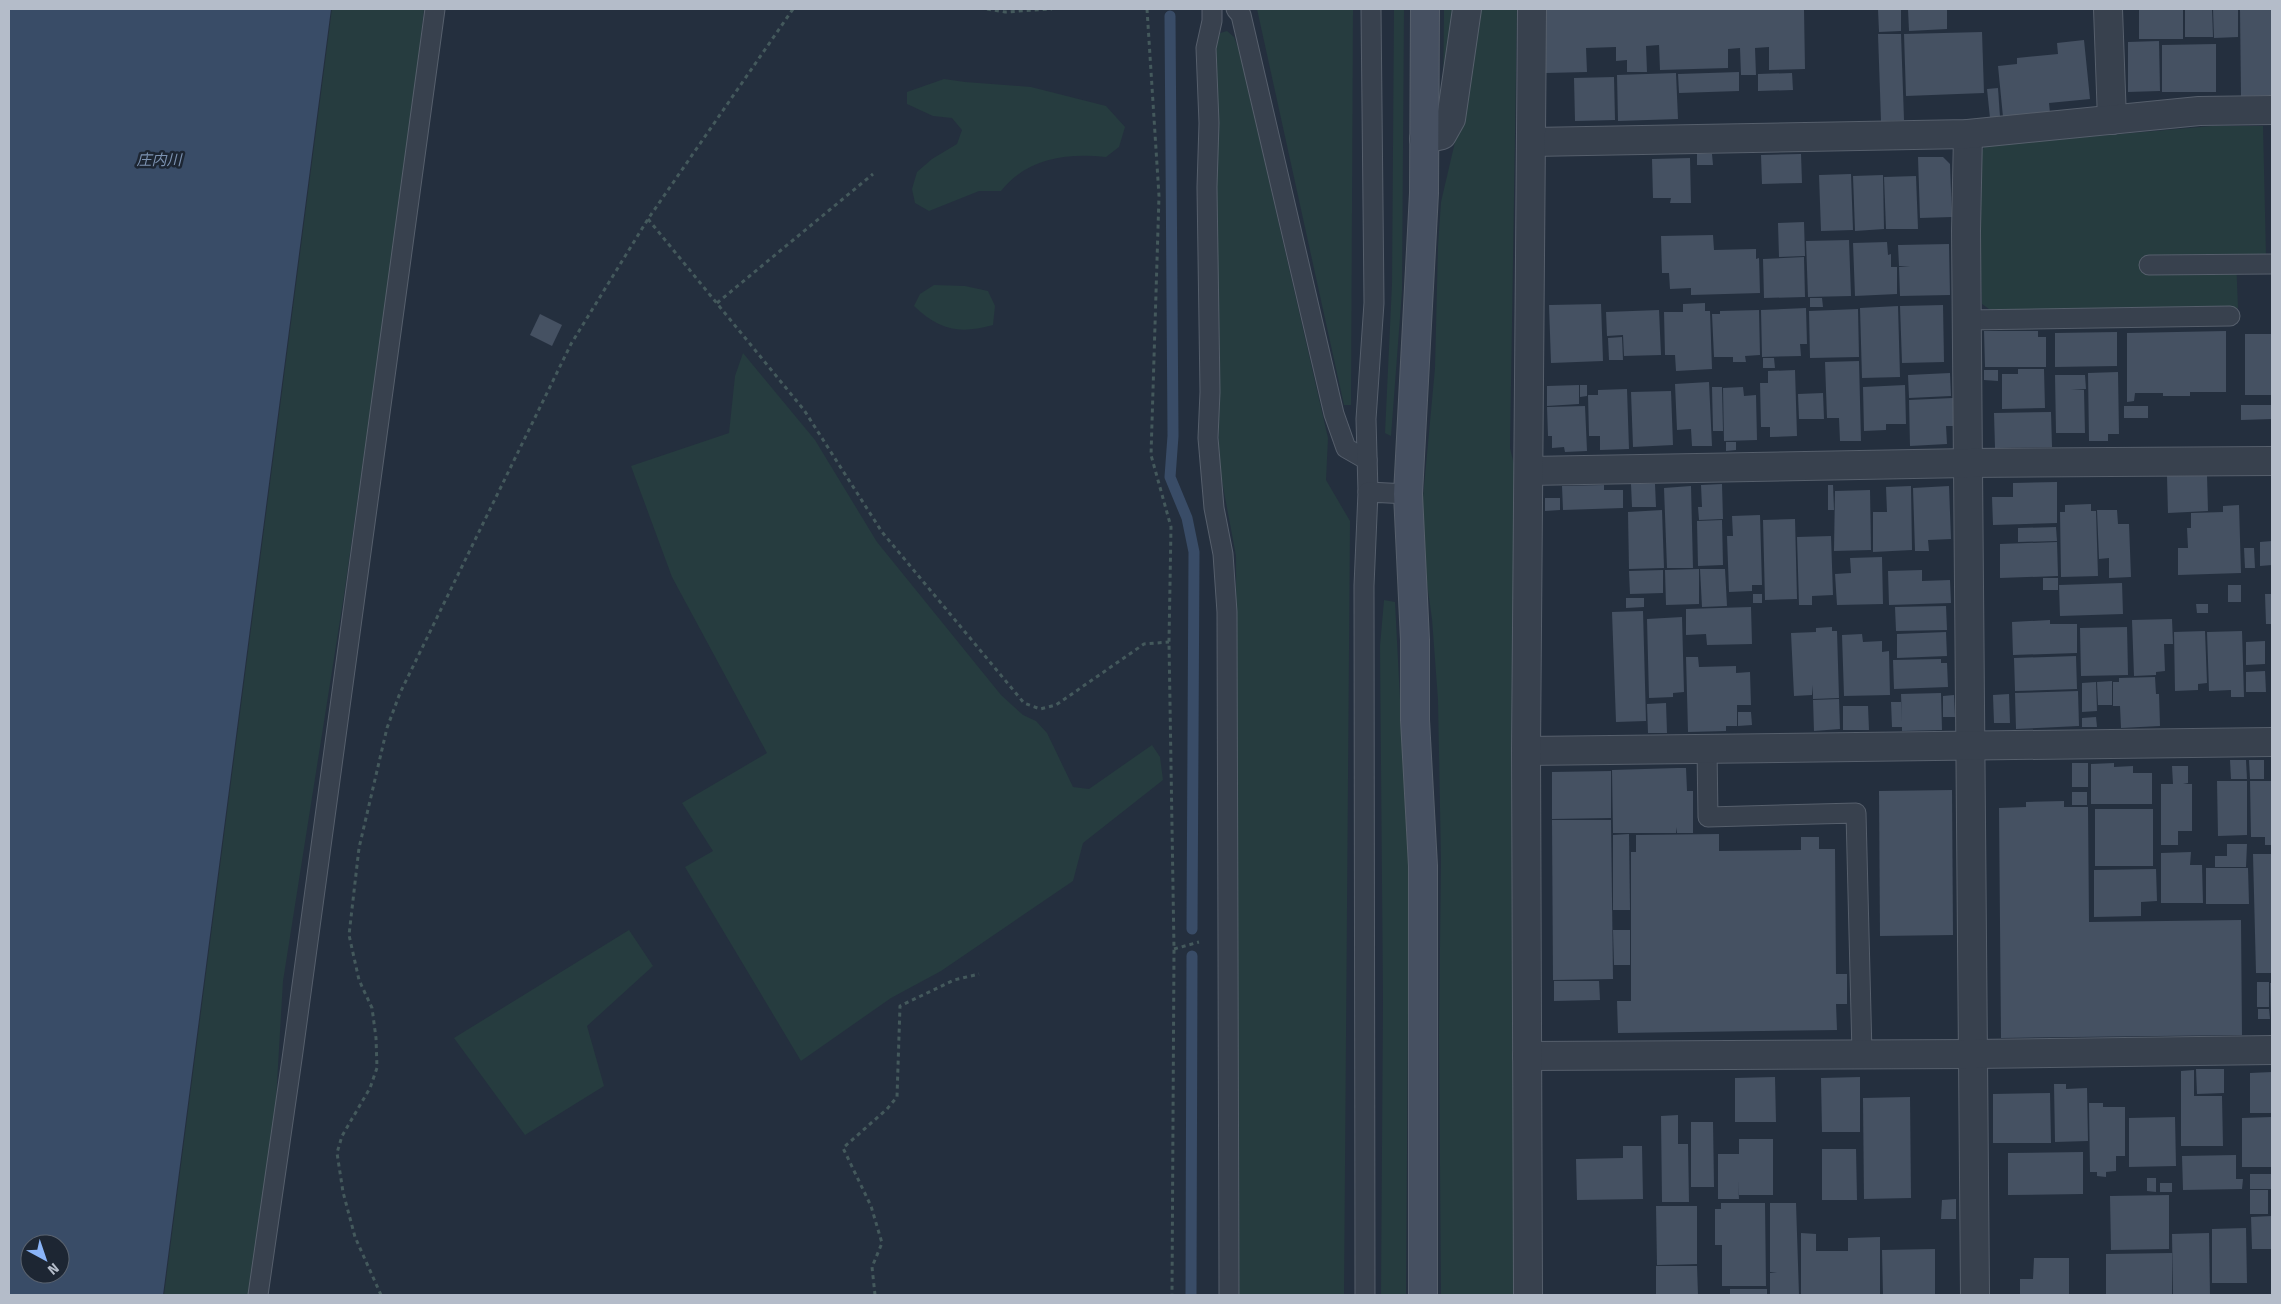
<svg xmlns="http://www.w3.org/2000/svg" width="2281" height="1304" font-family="'Fira Sans','Noto Sans JP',sans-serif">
  <rect width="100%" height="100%" fill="#242f3e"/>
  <g fill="#263c3f">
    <polygon points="332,9 424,9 409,140 344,595 283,981 274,1134 257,1295 164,1295"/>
    <polygon points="1257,9 1353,9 1351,405 1344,405"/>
    <polygon points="1394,9 1404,9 1402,291 1391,436 1385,433 1392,284"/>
    <polygon points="1444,9 1459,9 1443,107"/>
    <polygon points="1478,9 1517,9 1510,448 1517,477 1517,1295 1441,1295 1439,1035 1441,860 1438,700 1432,619 1424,562 1422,508 1435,368 1438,246 1441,202 1455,142"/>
    <polygon points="1227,31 1234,37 1239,50 1328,438 1326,480 1350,521 1344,1295 1238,1295 1236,556 1219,465 1216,49 1220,33"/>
    <path d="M 944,79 L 965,82 L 1031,87 L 1106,106 L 1125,127 L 1119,147 L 1106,157 C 1066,153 1027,158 1001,191 L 979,191 L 929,211 L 915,203 L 912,189 L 917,172 L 932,159 L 957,144 L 962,130 L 952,118 L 933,116 L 907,104 L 907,92 Z"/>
    <polygon points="2212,126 2263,126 2266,256 2236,257 2238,308 1996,314 1982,304 1977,160 1985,146"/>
    <path d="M 934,285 L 965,286 L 988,291 L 995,306 L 993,325 C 960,334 940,331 914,306 L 920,294 Z"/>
    <polygon points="743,353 815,440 877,542 1001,695 1023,715 1036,721 1047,733 1073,787 1089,789 1152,745 1160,757 1163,780 1083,843 1073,881 941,971 891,998 801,1061 685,867 713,851 682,803 767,753 672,577 631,466 729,433 735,376"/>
    <polygon points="1384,600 1395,602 1409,874 1406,1295 1381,1295 1383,1001 1380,646"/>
    <polygon points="629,930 653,966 587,1026 604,1086 525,1135 454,1038"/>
  </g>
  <path fill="#394c67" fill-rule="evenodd" d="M 9,9 L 331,9 L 163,1295 L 9,1295 ZM 30,1244 L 60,1244 L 60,1274 L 30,1274 Z"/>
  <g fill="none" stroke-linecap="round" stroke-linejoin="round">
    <g stroke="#394c67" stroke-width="11">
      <polyline points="1170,16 1173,436 1170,477 1187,518 1194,552 1192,929"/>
      <polyline points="1191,1295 1192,956"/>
    </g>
  </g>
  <g fill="#455162">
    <polygon points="1544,9 1804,9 1805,69 1769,70 1769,47 1755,48 1756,75 1741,75 1740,48 1728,49 1728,68 1660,70 1659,45 1646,46 1647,72 1627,72 1627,60 1616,61 1616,47 1586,48 1587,72 1546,73"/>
    <polygon points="1878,9 1901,9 1901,31 1879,32"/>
    <polygon points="1908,9 1947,9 1947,29 1909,31"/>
    <rect x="2139" y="9" width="44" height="30"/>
    <polygon points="2185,9 2212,9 2213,37 2185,37"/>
    <polygon points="2213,9 2238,9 2238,37 2214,38"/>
    <polygon points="2240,9 2272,9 2272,95 2241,96"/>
    <polygon points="1982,32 1984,93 1906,96 1904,34"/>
    <polygon points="1878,34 1901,34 1904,120 1881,121"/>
    <polygon points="2084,40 2090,99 2049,103 2050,113 2003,117 1998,66 2017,64 2017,58 2058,54 2057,43"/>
    <polygon points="2159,41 2160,91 2128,92 2128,42"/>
    <polygon points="2216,44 2216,92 2162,92 2162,45"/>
    <polygon points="1739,72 1739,91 1679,93 1678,74"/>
    <polygon points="1676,73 1678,119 1618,121 1617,75"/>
    <polygon points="1792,73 1793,90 1758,91 1758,74"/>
    <polygon points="1614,77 1615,120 1575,121 1574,78"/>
    <polygon points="1998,88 2000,117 1990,118 1987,89"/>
    <polygon points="1697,154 1712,154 1713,165 1697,165"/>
    <polygon points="1801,154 1802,183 1762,184 1761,155"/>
    <polygon points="1918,157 1943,157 1950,164 1952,217 1920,218"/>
    <polygon points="1690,158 1691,203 1670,203 1671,198 1653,198 1652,159"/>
    <polygon points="1851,174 1853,230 1821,231 1819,175"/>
    <polygon points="1883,175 1884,229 1855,231 1853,176"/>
    <polygon points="1916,176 1918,229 1886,229 1884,177"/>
    <polygon points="1804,222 1805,256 1779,257 1778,223"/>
    <polygon points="1713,235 1714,250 1756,249 1756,259 1759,258 1760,293 1691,295 1691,288 1670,289 1669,273 1662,273 1661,236"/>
    <polygon points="1849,240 1851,296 1808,297 1806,241"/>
    <polygon points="1887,242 1888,255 1891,254 1891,267 1897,267 1897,294 1855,296 1853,243"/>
    <polygon points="1949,244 1950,295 1900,296 1899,267 1910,266 1899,266 1898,245"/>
    <polygon points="1804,257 1805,297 1764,298 1763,259"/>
    <polygon points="1810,298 1822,298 1823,307 1810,307"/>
    <polygon points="1705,303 1705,311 1710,311 1712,369 1676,371 1675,355 1665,355 1664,312 1683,312 1683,304"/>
    <polygon points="1601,304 1603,361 1551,363 1549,305"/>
    <polygon points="1943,305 1944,362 1902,363 1900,306"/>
    <polygon points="1898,306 1900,377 1862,378 1860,308"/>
    <polygon points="1806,308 1807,344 1800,344 1801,356 1762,357 1761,310"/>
    <polygon points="1858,309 1859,357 1810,358 1809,311"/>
    <polygon points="1659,310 1661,355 1624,356 1623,335 1607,336 1606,312"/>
    <polygon points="1759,310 1760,355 1745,356 1746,362 1733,362 1733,357 1714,357 1712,314 1720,314 1720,311"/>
    <polygon points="540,314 562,325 552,346 530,335"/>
    <polygon points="1984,331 2038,331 2038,337 2046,337 2046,367 1985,367"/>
    <polygon points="2226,331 2226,392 2190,392 2190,396 2163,396 2163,393 2135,393 2134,401 2127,402 2127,333"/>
    <polygon points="2117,332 2117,366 2055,367 2055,333"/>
    <rect x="2245" y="334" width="27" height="61"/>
    <polygon points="1622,337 1623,360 1609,360 1608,338"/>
    <polygon points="1763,358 1774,358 1775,368 1763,368"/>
    <polygon points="1859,361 1861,441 1840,441 1839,418 1827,418 1825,362"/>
    <polygon points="2018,369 2044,369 2045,408 2002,409 2002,374 2018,374"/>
    <polygon points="1795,370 1797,436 1770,437 1770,427 1761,427 1760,383 1768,383 1768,371"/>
    <polygon points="1984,370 1998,370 1998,381 1984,380"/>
    <polygon points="2118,372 2119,434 2108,434 2108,441 2089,441 2088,373"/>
    <polygon points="1950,373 1951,396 1909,398 1908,375"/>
    <polygon points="2055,375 2085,375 2086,389 2071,390 2084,390 2085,433 2056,433"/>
    <polygon points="1709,382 1712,446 1692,446 1691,429 1677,430 1675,384"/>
    <polygon points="1579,385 1579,404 1547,406 1547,386"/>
    <polygon points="1580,385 1587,385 1587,396 1580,397"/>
    <polygon points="1905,385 1906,424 1886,424 1886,430 1864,431 1863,387"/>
    <polygon points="1712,387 1722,387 1723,431 1713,431"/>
    <polygon points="1743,387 1744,396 1756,395 1757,440 1724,441 1723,388"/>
    <polygon points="1627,389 1629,449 1600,450 1600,436 1589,436 1588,395 1598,395 1598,390"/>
    <polygon points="1671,391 1673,445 1633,447 1631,392"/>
    <polygon points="1823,393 1824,419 1799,419 1798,394"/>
    <polygon points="1953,398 1953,426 1946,426 1947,444 1910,446 1909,400"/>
    <polygon points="2241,405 2272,405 2272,419 2241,420"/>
    <polygon points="1585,406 1587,451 1565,452 1564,447 1552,448 1552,436 1548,436 1547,407"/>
    <rect x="2124" y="406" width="24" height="12"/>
    <polygon points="2051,412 2052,447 1995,448 1994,413"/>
    <polygon points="1726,442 1736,442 1736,450 1726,451"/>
    <polygon points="2207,475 2208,511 2168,513 2167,476"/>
    <polygon points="2057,482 2057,523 1993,525 1992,497 2013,497 2013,483"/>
    <polygon points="1631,484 1655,484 1656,507 1632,507"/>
    <polygon points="1722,484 1723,519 1699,520 1698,507 1702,507 1701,485"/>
    <polygon points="1604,485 1604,490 1623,490 1623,508 1563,510 1562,486"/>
    <polygon points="1828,485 1833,485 1834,510 1828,510"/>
    <polygon points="1691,486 1693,568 1667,568 1664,488"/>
    <polygon points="1911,486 1912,550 1873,552 1873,512 1887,512 1886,487"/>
    <polygon points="1949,486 1951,539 1928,540 1929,551 1915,551 1913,488"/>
    <polygon points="1870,490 1871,550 1834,551 1835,491"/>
    <polygon points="1545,498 1560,498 1560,510 1545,511"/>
    <polygon points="2091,504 2091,511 2096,511 2098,576 2061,577 2060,512 2065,512 2065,505"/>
    <polygon points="2239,505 2241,573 2178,575 2178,548 2188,548 2187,528 2191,528 2191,513 2223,512 2223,506"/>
    <polygon points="1662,510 1664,568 1629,569 1628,512"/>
    <polygon points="2097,510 2117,510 2118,524 2129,524 2131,577 2109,578 2109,558 2099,559"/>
    <polygon points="1760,515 1762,585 1752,585 1752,591 1729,592 1727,536 1733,536 1732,516"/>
    <polygon points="1795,519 1797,599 1765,600 1763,520"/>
    <polygon points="1722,520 1723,565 1698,566 1697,521"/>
    <polygon points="2056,527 2057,541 2018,542 2018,528"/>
    <polygon points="1831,536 1833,595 1812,596 1812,605 1799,605 1797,537"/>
    <polygon points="2272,541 2272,565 2260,566 2260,542"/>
    <polygon points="2057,542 2058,576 2000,578 2000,544"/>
    <polygon points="2244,548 2254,548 2255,568 2245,568"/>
    <polygon points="1882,557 1883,604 1837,605 1835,574 1851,573 1850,558"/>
    <polygon points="1699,569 1699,604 1666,605 1665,570"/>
    <polygon points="1700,569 1725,569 1727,606 1702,607"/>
    <polygon points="1663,570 1663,593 1630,594 1629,571"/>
    <polygon points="1922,570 1922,581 1950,580 1951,603 1889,605 1888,571"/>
    <rect x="2043" y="578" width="15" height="12"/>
    <polygon points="2122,583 2123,614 2060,616 2059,585"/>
    <rect x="2228" y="585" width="13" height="17"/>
    <rect x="1753" y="594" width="9" height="9"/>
    <polygon points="2265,594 2272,594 2272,624 2266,624"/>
    <polygon points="1626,598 1644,598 1644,607 1626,608"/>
    <polygon points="2196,604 2208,604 2208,613 2197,613"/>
    <polygon points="1946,606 1947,630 1896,631 1895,607"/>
    <polygon points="1751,607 1752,644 1707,645 1706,634 1686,635 1686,609"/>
    <polygon points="1643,611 1646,721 1616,722 1612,612"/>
    <polygon points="1682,617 1684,692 1673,693 1673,697 1649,698 1647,619"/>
    <polygon points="2172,619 2173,644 2164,644 2165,671 2156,672 2156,675 2134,676 2132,620"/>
    <polygon points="2050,620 2050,624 2077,624 2077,653 2013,655 2012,622"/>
    <polygon points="1832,627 1832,631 1837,631 1839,698 1813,699 1813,685 1812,695 1794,696 1791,633 1816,632 1816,628"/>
    <polygon points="2127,627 2128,675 2081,676 2080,628"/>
    <polygon points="2205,631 2207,683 2198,684 2198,690 2175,691 2174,632"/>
    <polygon points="2242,631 2244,697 2231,697 2231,690 2209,691 2207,632"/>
    <polygon points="1946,632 1947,656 1897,658 1897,634"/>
    <polygon points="1862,634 1863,642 1882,641 1882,652 1889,651 1890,695 1844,696 1842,635"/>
    <polygon points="2265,641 2265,664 2246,665 2246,642"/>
    <polygon points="2076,656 2077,689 2015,691 2014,658"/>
    <polygon points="1686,657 1698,657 1699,667 1736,666 1736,673 1750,672 1751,705 1737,705 1737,726 1726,726 1726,731 1688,732"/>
    <polygon points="1941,659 1941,663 1947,663 1948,687 1894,689 1893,660"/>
    <polygon points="2265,671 2266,692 2246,692 2246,672"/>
    <polygon points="2155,677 2156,694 2159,694 2160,726 2121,728 2120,706 2113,706 2113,682 2119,682 2119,678"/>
    <polygon points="2112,681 2112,705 2098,705 2097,682"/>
    <polygon points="2096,682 2097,711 2082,712 2082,683"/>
    <polygon points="2078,691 2079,726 2016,729 2015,693"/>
    <polygon points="1941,693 1942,730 1902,731 1902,727 1892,727 1891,702 1901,702 1902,723 1901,694"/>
    <polygon points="2009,694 2010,723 1994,723 1993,695"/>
    <polygon points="1954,695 1955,717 1943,717 1943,696"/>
    <polygon points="1839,699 1840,729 1814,731 1813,700"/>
    <polygon points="1666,703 1667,733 1648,733 1647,704"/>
    <polygon points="1843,706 1868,706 1869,730 1843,730"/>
    <polygon points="1738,712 1751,712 1752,725 1738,726"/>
    <polygon points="2096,717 2097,727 2082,727 2082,718"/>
    <polygon points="2230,760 2246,760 2247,779 2231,779"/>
    <polygon points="2249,760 2264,760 2264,779 2250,779"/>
    <rect x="2072" y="763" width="16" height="24"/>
    <polygon points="2114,763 2114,767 2133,766 2133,773 2152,773 2152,804 2091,804 2091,764"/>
    <polygon points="2172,766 2188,766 2188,783 2183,784 2192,784 2192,831 2178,831 2178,845 2161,845 2161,784 2173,784"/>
    <polygon points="1677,768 1686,768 1687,791 1693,791 1693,833 1677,833 1676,827 1676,833 1613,833 1612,770"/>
    <polygon points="1611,771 1611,818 1552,819 1552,772"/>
    <polygon points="2217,781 2247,781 2247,835 2218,836"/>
    <polygon points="2250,781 2272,781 2272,845 2265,845 2265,837 2251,837"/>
    <polygon points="1952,790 1953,935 1880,936 1879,791"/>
    <rect x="2072" y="792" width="15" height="13"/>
    <polygon points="2064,801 2064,807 2088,807 2089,922 2241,920 2242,1035 2001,1038 1999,808 2026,807 2026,802"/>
    <rect x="2095" y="809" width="58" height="57"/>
    <polygon points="1552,820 1611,820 1613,979 1553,980"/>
    <polygon points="1629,834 1630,910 1613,910 1613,835"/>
    <polygon points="1719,834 1719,851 1801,850 1801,837 1819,837 1819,849 1835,849 1836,974 1847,974 1847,1004 1836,1004 1837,1030 1618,1033 1617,1001 1631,1001 1631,852 1636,852 1636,835"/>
    <polygon points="2227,844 2247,844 2246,867 2215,867 2215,856 2227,856"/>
    <polygon points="2191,852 2190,865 2202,865 2203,903 2161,903 2161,853"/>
    <polygon points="2253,854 2272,854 2272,973 2256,973"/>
    <polygon points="2206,868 2248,868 2249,904 2206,904"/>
    <polygon points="2156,869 2157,901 2141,902 2141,916 2094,917 2094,870"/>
    <polygon points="1613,930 1630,930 1630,965 1614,965"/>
    <polygon points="1554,981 1599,981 1600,1000 1554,1001"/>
    <rect x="2257" y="982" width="12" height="25"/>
    <polygon points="2270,983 2272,983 2272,1019 2271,1019"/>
    <polygon points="2258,1009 2269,1009 2270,1019 2258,1019"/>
    <polygon points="2196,1069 2224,1069 2224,1093 2197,1094"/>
    <polygon points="2194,1070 2194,1096 2222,1096 2223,1146 2181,1146 2181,1071"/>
    <polygon points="2272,1072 2272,1113 2250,1113 2250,1073"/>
    <polygon points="1775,1077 1776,1122 1735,1122 1735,1078"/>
    <polygon points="1860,1077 1860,1132 1822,1132 1821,1078"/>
    <polygon points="2054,1084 2066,1084 2066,1089 2087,1088 2088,1141 2055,1142"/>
    <polygon points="2050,1093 2051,1143 1993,1143 1993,1094"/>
    <polygon points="1910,1097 1911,1198 1864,1199 1863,1098"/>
    <polygon points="2089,1103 2103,1103 2103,1107 2125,1107 2125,1156 2116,1156 2116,1171 2106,1172 2106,1177 2097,1176 2097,1172 2090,1172"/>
    <polygon points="1678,1115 1678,1144 1688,1144 1689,1202 1662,1202 1661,1116"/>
    <polygon points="2175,1117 2176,1166 2129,1167 2129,1118"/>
    <polygon points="2272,1117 2272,1167 2242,1167 2242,1118"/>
    <polygon points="1691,1122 1713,1122 1714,1187 1691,1187"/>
    <polygon points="1739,1139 1773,1139 1773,1195 1739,1195 1738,1180 1739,1199 1718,1199 1718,1154 1739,1154"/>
    <polygon points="1623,1146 1642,1146 1643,1199 1577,1200 1576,1159 1623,1158"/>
    <polygon points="1822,1149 1856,1149 1857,1200 1822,1200"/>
    <polygon points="2083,1152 2083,1194 2008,1195 2008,1153"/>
    <polygon points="2236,1155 2236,1179 2243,1179 2242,1189 2183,1190 2182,1156"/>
    <rect x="2250" y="1174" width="22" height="15"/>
    <polygon points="2147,1178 2156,1178 2156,1192 2147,1191"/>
    <rect x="2160" y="1183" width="12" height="9"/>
    <rect x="2250" y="1190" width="18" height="24"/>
    <polygon points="2169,1195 2169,1249 2111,1250 2110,1196"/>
    <polygon points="1956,1199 1956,1219 1941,1219 1942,1200"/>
    <polygon points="1721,1203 1765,1203 1766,1286 1722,1286 1722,1245 1715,1245 1715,1209 1721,1209"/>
    <polygon points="1770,1203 1796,1203 1799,1295 1770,1295 1770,1273 1777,1272 1770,1272"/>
    <polygon points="1656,1206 1697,1206 1697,1264 1657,1265"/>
    <polygon points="2272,1216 2272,1249 2252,1249 2251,1217"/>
    <polygon points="2246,1228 2247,1283 2212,1283 2212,1229"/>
    <polygon points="1801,1233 1816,1234 1816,1251 1848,1251 1848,1238 1880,1237 1880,1295 1801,1295"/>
    <polygon points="2209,1233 2210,1295 2173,1295 2172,1234"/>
    <polygon points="1935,1249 1935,1295 1883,1295 1882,1250"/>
    <polygon points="2172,1253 2172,1295 2106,1295 2106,1254"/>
    <polygon points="2034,1258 2069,1258 2069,1295 2020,1295 2020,1279 2033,1279"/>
    <polygon points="1656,1266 1697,1266 1698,1295 1656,1295"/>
    <rect x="1730" y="1289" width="37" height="6"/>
  </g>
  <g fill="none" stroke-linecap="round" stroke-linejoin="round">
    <defs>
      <g id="lane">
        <polyline points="1212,9 1212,21 1206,48 1209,123 1207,187 1210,392 1208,438 1214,508 1223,554 1227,612 1229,1295"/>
        <polyline points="1236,9 1241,15 1334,414 1346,448 1367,460"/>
        <polyline points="2149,265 2272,264"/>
        <polyline points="1966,320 2230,316"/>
        <polyline points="1368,492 1366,419 1374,303 1371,9"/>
        <polyline points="1707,749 1708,817 1856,813 1862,1054"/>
        <path d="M 258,1295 C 321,867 376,438 435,9"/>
        <polyline points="1365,1295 1364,586 1368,492 1408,494"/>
      </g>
      <g id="street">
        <polyline points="2108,9 2112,120"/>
        <polyline points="1968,134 1966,231 1975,1295"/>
        <polyline points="1424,139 1442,135 1451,119 1467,9"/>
        <polyline points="1532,142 1968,134 2199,111 2272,110"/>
        <polyline points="1529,471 1968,463 2272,461"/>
        <polyline points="1526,751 2272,742"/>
        <polyline points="1527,1056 1973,1054 2272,1050"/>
        <polyline points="1528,1295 1526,751 1532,9"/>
      </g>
      <polyline id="secondary" points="1423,1295 1423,866 1415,720 1415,640 1408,494 1424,193 1425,9"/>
    </defs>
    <use href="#lane" stroke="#565f6c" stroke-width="21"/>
    <use href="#street" stroke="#565f6c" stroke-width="30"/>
    <use href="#secondary" stroke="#565f6c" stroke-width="30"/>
    <g stroke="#44595c" stroke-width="3" stroke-dasharray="4 4" stroke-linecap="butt">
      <polyline points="987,9 1005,12 1052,9"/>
      <polyline points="1147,9 1159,196 1151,455 1171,527 1169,642 1174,949 1172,1295"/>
      <polyline points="648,219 804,410 882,532 1024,703 1040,709 1056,705 1144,644 1169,642"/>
      <polyline points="717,303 873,174"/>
      <polyline points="1174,949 1199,942"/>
      <polyline points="381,1295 355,1237 343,1192 337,1153 342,1136 370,1088 377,1068 376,1038 372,1008 359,980 349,935 359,848 387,728 400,693 571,344 648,219 793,9"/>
      <polyline points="875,1295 872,1267 882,1243 871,1206 843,1148 887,1109 897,1097 900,1006 954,980 979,974"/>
    </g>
    <use href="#lane" stroke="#38414e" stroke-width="19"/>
    <use href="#street" stroke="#38414e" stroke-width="28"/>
    <use href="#secondary" stroke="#465061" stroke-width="28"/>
  </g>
  <g text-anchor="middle" stroke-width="5" stroke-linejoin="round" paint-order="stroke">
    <g font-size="15" font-style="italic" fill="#7c92b1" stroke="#1d2633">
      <text x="159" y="165">庄内川</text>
    </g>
  </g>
  <rect width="2281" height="1304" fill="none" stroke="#b4bcc9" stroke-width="20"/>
  <g transform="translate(45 1259) rotate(140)"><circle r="24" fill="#1d2633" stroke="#59626f"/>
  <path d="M0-4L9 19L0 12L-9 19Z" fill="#8ab4f8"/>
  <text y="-8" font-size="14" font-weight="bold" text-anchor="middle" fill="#b4bcc9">N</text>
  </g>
</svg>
